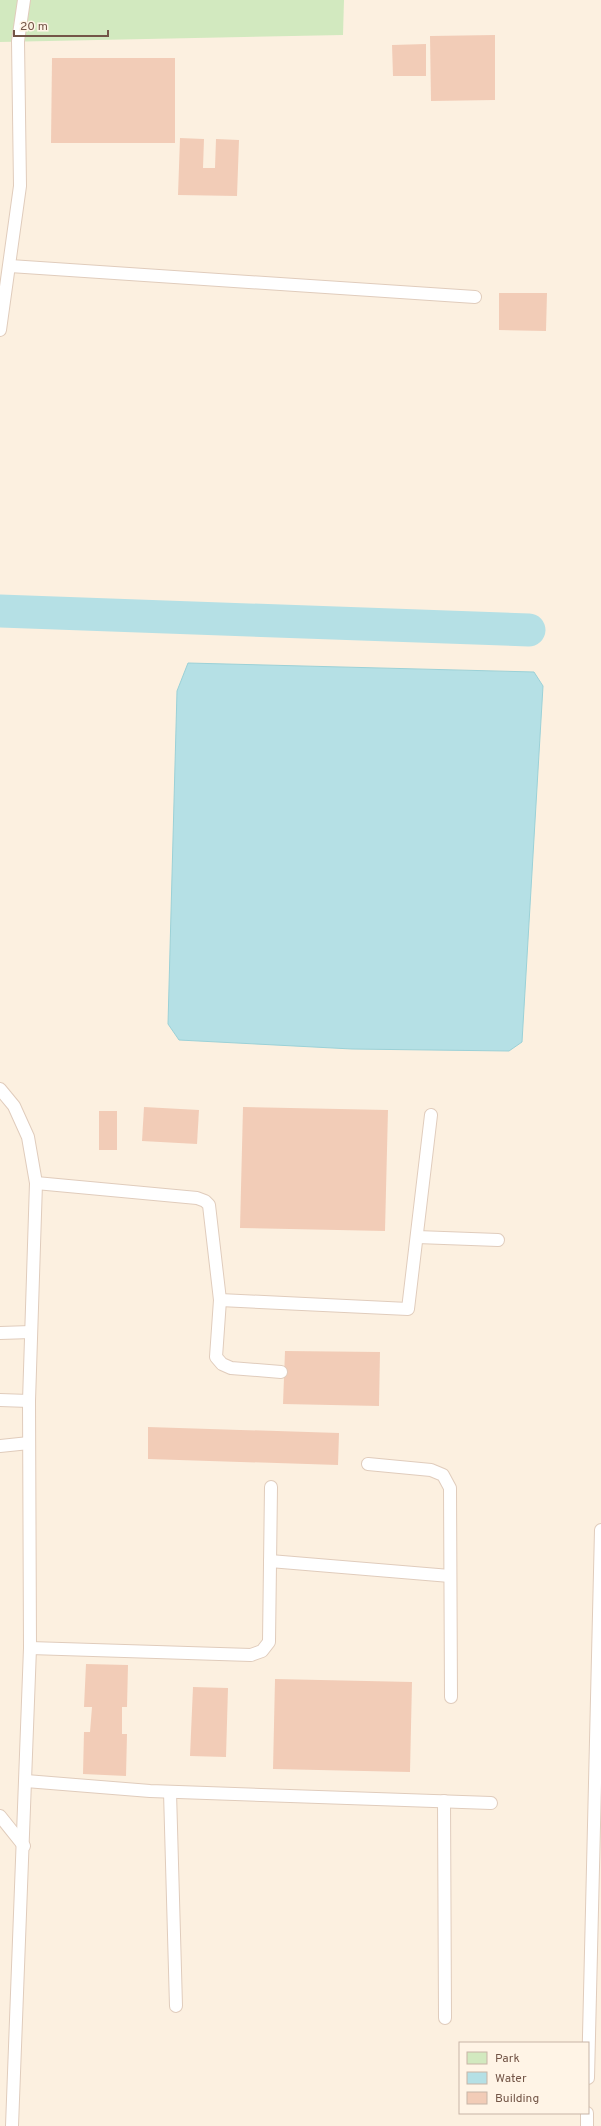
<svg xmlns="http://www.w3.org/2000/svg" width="601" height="2126" font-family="Overpass,sans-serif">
  <rect width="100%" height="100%" fill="#fcf0e0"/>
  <polygon fill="#d2e9bf" points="0,0 344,0 343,35 0,42"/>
  <polygon fill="#b5e0e5" stroke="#9bd1d7" points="188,663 534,672 543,686 522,1042 509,1051 352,1049 179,1040 168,1024 177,691"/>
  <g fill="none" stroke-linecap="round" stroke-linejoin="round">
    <polyline stroke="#b5e0e5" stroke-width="33" points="0,611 529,630"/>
  </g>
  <g fill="#f2ccb7">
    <polygon points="495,35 495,100 431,101 430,36"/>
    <polygon points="426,44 426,76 393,76 392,45"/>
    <polygon points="52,58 175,58 175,143 51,143"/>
    <polygon points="180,138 204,139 203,168 215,168 216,139 239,140 237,196 178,195"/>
    <polygon points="499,293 547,293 546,331 499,330"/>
    <polygon points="144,1107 199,1110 197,1144 142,1141"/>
    <polygon points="243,1107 388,1110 385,1231 240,1228"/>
    <rect x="99" y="1111" width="18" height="39"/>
    <polygon points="285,1351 380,1352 379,1406 283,1404"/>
    <polygon points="148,1427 339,1433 338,1465 148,1459"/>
    <polygon points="86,1664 128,1665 127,1707 122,1707 122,1734 127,1734 126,1776 83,1774 84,1732 90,1732 92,1707 84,1707"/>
    <polygon points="275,1679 412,1682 410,1772 273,1769"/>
    <polygon points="193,1687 228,1688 226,1757 190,1756"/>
  </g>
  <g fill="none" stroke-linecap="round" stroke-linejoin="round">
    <defs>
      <g id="lane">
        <polyline points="10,266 475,297"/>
        <polyline points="0,330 20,186 18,41 24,0"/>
        <polyline points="0,1089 14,1106 28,1137 36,1183 29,1401 30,1648 12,2126"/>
        <polyline points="36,1183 197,1198 205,1201 209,1205 220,1300 216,1357 222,1364 231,1368 281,1372"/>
        <polyline points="417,1237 498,1240"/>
        <polyline points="220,1300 408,1309 431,1115"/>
        <polyline points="0,1333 31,1332"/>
        <polyline points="0,1400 29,1401"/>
        <polyline points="0,1446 29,1443"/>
        <polyline points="368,1464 431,1470 443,1475 450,1488 451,1697"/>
        <polyline points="270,1561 450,1576"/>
        <polyline points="30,1648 251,1655 262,1651 269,1642 271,1487"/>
        <polyline points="26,1781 150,1791 491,1803"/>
        <polyline points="170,1792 176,2006"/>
        <polyline points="444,1801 445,2018"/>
        <polyline points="0,1816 24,1846"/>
        <polyline points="588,2078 601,1530"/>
        <polyline points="587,2126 587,2113"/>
      </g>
    </defs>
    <use href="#lane" stroke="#e0ccbc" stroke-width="14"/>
    <use href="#lane" stroke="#fff" stroke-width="12"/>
  </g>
  <rect x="459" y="2042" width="130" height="72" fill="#fff4e6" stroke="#c7b4a6"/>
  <rect x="467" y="2052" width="20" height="12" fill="#d2e9bf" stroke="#c7b4a6"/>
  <text x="495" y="2062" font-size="12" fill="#735547">Park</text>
  <rect x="467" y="2072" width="20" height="12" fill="#b5e0e5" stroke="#c7b4a6"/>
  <text x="495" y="2082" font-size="12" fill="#735547">Water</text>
  <rect x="467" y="2092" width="20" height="12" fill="#f2ccb7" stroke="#c7b4a6"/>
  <text x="495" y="2102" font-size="12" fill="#735547">Building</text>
  <path d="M14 30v6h94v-6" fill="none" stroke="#735547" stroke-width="2"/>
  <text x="20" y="30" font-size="12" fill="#735547" stroke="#fff4e6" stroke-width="3" paint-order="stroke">20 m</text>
</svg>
